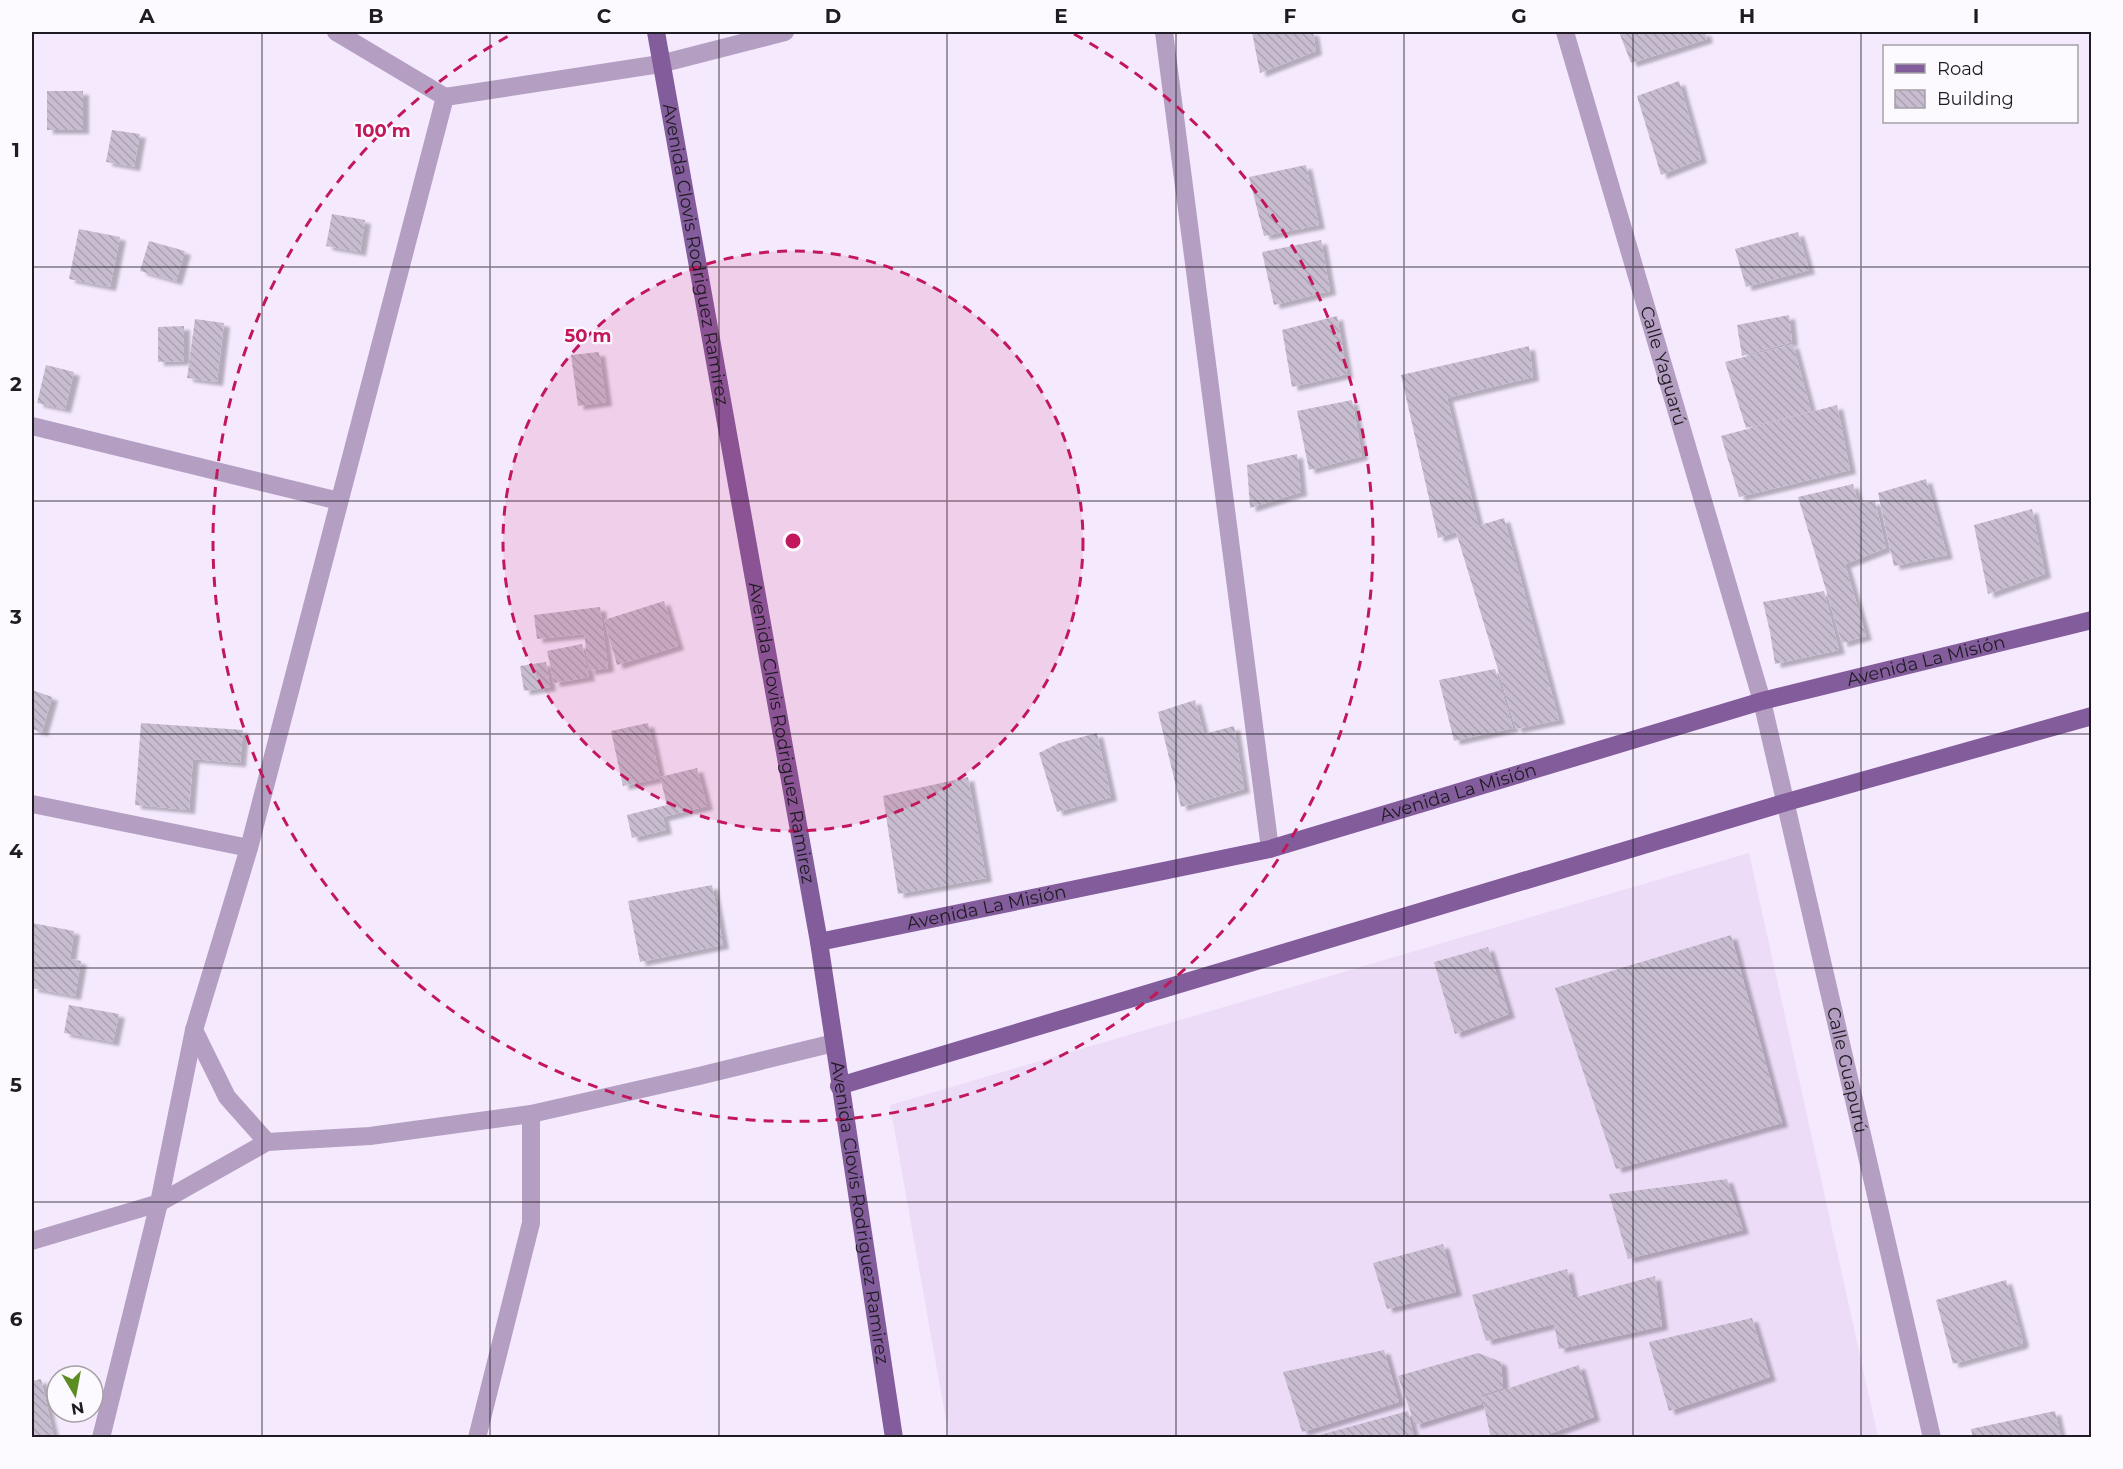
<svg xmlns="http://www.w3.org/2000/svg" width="2123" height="1469" font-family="Montserrat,sans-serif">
  <defs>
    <pattern id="building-back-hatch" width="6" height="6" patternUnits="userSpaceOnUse" patternTransform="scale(1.5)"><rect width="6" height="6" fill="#c8bcd0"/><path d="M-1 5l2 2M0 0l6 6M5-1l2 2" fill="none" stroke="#aba1b2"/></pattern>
    <filter id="shadow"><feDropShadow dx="6" dy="4" stdDeviation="1.5" flood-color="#0004"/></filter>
  </defs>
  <rect width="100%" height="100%" fill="#f5e9fe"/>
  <polygon fill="#ecdcf7" points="1749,853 1878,1437 949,1437 890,1105"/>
  <g fill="url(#building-back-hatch)" filter="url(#shadow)">
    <polygon points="1252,32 1313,32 1316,51 1260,73"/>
    <polygon points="1619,32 1705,32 1707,39 1631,63"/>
    <polygon points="1679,81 1701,159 1661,175 1637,96"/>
    <rect x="47" y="91" width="36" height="39"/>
    <polygon points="112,130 140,134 134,167 106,162"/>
    <polygon points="1306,165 1319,225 1264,236 1249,177"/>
    <polygon points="332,214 365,220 360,252 326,246"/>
    <polygon points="79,229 120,237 110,287 69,279"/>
    <polygon points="1798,232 1809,270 1746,287 1735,249"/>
    <polygon points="1321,240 1330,291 1274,305 1262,252"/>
    <polygon points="149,241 185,251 176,281 140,271"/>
    <polygon points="1789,315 1792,342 1742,356 1737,325"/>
    <polygon points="1337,316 1347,374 1292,387 1282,330"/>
    <polygon points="195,319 224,323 217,382 187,378"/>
    <polygon points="184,326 184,361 158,362 158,327"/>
    <polygon points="1793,344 1811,411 1746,428 1725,362"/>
    <polygon points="1529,346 1533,377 1447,398 1478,524 1464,530 1504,518 1559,720 1516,729 1456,532 1438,538 1401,375"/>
    <polygon points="599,352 606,402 578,406 571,355"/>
    <polygon points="46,365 74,372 65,409 37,403"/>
    <polygon points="1352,400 1362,456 1309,470 1297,411"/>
    <polygon points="1837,405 1850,470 1739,497 1721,436"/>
    <polygon points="1297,454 1301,492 1250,508 1247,465"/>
    <polygon points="1926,479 1947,555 1894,566 1878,493"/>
    <polygon points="1853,484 1858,503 1875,501 1886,548 1845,564 1866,636 1842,643 1798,497"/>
    <polygon points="2032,509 2045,574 1988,594 1974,525"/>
    <polygon points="1824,591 1839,650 1775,664 1770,632 1763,602"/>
    <polygon points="664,601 678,646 617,665 604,620"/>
    <polygon points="600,607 608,668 589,671 584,634 537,639 534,615"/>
    <polygon points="582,644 589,677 554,683 547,651"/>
    <polygon points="546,662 550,687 524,691 520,666"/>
    <polygon points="1495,669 1513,728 1454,741 1439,680"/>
    <polygon points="32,690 52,697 42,732 32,729"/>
    <polygon points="1195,700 1204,734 1234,726 1244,789 1181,807 1158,712"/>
    <polygon points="141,723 243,730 240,763 193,759 189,810 135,805"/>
    <polygon points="648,723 660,778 623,786 611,731"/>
    <polygon points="1097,733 1111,797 1057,812 1039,753 1059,743"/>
    <polygon points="697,768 707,806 663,817 666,830 632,838 627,815 667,805 660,777"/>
    <polygon points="968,777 986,878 898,894 883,796"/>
    <polygon points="712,885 723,945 640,962 628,901"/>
    <polygon points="32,923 74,931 70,959 81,961 75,996 32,988"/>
    <polygon points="1731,935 1782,1123 1616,1169 1555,988"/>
    <polygon points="1488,947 1509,1014 1455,1034 1434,962"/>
    <polygon points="69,1005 119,1014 113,1042 64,1033"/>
    <polygon points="1727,1179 1743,1230 1628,1259 1609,1194"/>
    <polygon points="1443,1244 1456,1292 1387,1309 1373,1263"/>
    <polygon points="1567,1269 1573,1298 1655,1276 1662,1326 1559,1349 1554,1324 1486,1341 1472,1295"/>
    <polygon points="2006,1280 2023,1342 2021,1345 1953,1364 1936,1300"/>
    <polygon points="1752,1318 1770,1377 1669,1411 1649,1342"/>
    <polygon points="1384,1350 1399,1402 1302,1432 1283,1372"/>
    <polygon points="1478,1353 1501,1362 1503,1388 1482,1395 1481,1392 1482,1404 1415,1425 1398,1376"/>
    <polygon points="1579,1365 1594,1417 1539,1438 1491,1438 1482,1397"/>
    <polygon points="41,1379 54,1438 32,1438 32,1381"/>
    <polygon points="1408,1411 1414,1438 1312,1438 1312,1437"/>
    <polygon points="2055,1411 2061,1438 1973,1438 1971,1429"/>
  </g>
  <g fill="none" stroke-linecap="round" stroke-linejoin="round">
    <g stroke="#b49fc2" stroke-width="18">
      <polyline points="1164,32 1270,849"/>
      <path id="s1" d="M 1565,32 L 1762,701 L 1932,1438"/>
      <polyline points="445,97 660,64 785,32"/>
      <polyline points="32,426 339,501"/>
      <polyline points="32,804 249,848"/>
      <polyline points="194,1030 227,1097 267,1142"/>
      <polyline points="32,1241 159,1203 267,1142 370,1136 531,1114 699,1076 834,1043"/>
      <polyline points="101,1438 159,1203 194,1030 249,848 445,97 336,32"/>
      <polyline points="477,1438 531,1223 531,1114"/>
    </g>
    <g stroke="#835c9b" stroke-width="18">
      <path id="s2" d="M 656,32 L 819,942 L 894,1438"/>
      <path id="s3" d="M 819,942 L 1270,849 L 1762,701 L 2092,620"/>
      <polyline points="839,1086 1787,802 2092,716"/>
    </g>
  </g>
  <path fill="none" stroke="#1f1b22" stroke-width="1.5" stroke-opacity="0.55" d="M 262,32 L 262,1438M 490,32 L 490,1438M 719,32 L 719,1438M 947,32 L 947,1438M 1176,32 L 1176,1438M 1404,32 L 1404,1438M 1633,32 L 1633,1438M 1861,32 L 1861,1438M 32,267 L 2092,267M 32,501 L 2092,501M 32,734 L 2092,734M 32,968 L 2092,968M 32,1202 L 2092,1202"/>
  <circle cx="793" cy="541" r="290" fill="#c2185b" fill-opacity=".12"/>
  <g fill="none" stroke="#c2185b" stroke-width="3" stroke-dasharray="10 8">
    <circle cx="793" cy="541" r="290"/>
    <path d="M1074 34A580 580 0 1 1 512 34"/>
  </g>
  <g text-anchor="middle" stroke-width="4.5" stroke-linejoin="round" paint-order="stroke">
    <g font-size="18" fill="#1f1b22" stroke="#fdfaff">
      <text dy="6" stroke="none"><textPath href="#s2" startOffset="226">Avenida Clovis Rodriguez Ramirez</textPath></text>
      <text dy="6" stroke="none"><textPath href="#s1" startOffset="348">Calle Yaguarú</textPath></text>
      <text dy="6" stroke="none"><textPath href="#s3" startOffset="1143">Avenida La Misión</textPath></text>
      <text dy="6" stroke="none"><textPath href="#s2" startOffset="712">Avenida Clovis Rodriguez Ramirez</textPath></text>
      <text dy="6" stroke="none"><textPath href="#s3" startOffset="657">Avenida La Misión</textPath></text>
      <text dy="6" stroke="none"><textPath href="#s3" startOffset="171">Avenida La Misión</textPath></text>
      <text dy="6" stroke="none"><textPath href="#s1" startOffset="1076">Calle Guapurú</textPath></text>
      <text dy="6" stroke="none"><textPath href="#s2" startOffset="1198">Avenida Clovis Rodriguez Ramirez</textPath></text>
    </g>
  </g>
  <circle cx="793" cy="541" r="9" fill="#c2185b" stroke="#fdfaff" stroke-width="3"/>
  <g font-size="18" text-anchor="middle" font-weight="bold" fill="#c2185b" stroke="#fdfaff" stroke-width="4.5" stroke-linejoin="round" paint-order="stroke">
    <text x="383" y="137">100 m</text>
    <text x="588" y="342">50 m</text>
  </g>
  <rect width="2123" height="1469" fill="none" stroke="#fdfaff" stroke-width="66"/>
  <rect x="1883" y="45" width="195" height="78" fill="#fdfaff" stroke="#a4a1a7" stroke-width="1.5"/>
  <rect x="1895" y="64" width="30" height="9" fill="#835c9b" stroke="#a4a1a7" stroke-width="1.5"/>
  <text x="1937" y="75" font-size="18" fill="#1f1b22">Road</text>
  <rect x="1895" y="90" width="30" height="18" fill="url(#building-back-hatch)" stroke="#a4a1a7" stroke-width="1.5"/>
  <text x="1937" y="105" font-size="18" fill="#1f1b22">Building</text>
  <g transform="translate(75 1394) rotate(170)"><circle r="28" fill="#fdfaff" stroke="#a4a1a7" stroke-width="1.5"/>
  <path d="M0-4.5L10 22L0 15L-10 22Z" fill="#5c8d24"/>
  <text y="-9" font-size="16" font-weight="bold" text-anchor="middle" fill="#1f1b22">N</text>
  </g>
  <rect x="33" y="33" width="2057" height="1403" fill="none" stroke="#1f1b22" stroke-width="2"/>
  <g font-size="20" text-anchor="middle" font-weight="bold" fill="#1f1b22">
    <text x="147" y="23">A</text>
    <text x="376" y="23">B</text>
    <text x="604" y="23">C</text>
    <text x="833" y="23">D</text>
    <text x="1061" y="23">E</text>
    <text x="1290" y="23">F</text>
    <text x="1519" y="23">G</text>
    <text x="1747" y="23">H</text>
    <text x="1976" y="23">I</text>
    <text x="16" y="157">1</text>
    <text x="16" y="391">2</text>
    <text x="16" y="624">3</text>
    <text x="16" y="858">4</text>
    <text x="16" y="1092">5</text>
    <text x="16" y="1326">6</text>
  </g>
</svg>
